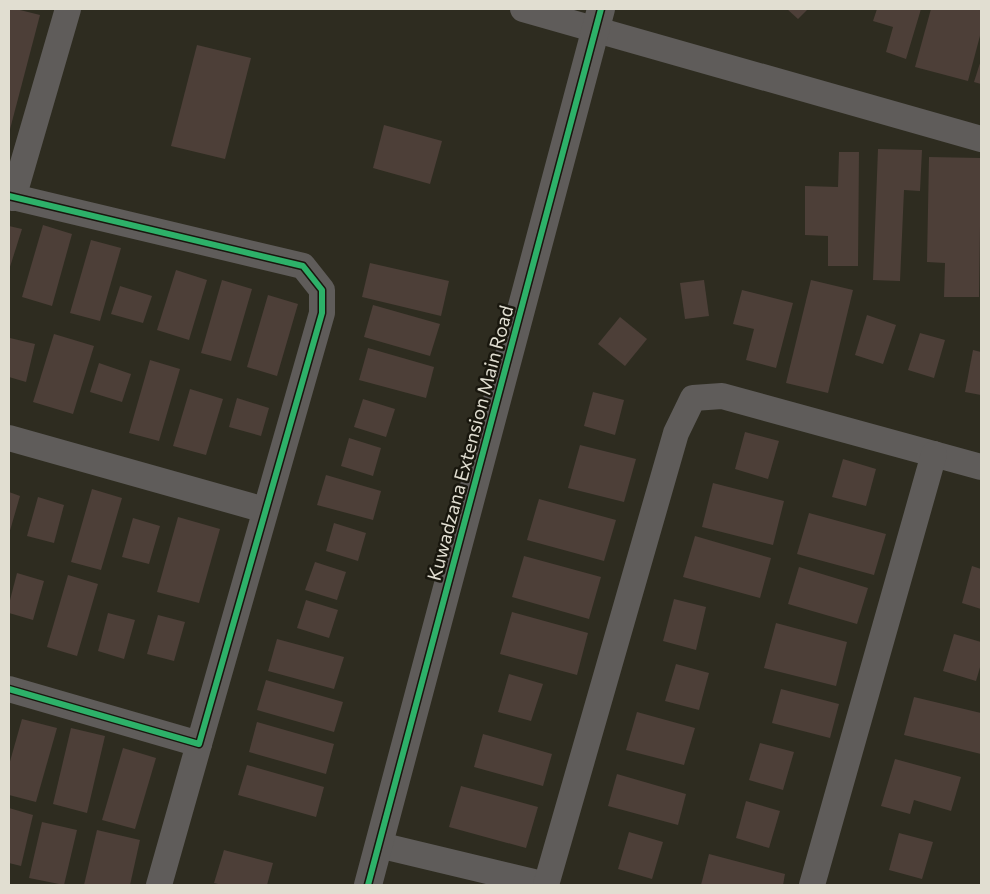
<svg xmlns="http://www.w3.org/2000/svg" width="990" height="894" font-family="Commissioner,sans-serif">
  <rect width="100%" height="100%" fill="#2e2c20"/>
  <g fill="#4d3f38">
    <polygon points="9,9 16,9 40,15 9,133"/>
    <polygon points="787,9 808,9 798,19"/>
    <polygon points="877,9 921,9 906,59 886,52 893,27 873,21"/>
    <polygon points="931,9 981,9 981,32 968,81 915,67"/>
    <polygon points="197,45 251,58 225,159 171,146"/>
    <polygon points="981,60 981,84 974,82"/>
    <polygon points="384,125 442,141 430,184 373,168"/>
    <polygon points="878,149 922,150 920,191 904,190 900,281 873,280"/>
    <polygon points="839,152 859,152 858,266 828,266 828,236 805,235 805,186 838,187"/>
    <polygon points="929,157 981,158 979,297 944,297 945,263 927,262"/>
    <polygon points="43,225 72,234 52,306 22,297"/>
    <polygon points="9,226 22,229 9,270"/>
    <polygon points="91,240 121,248 100,321 70,313"/>
    <polygon points="370,263 449,281 441,316 362,297"/>
    <polygon points="176,270 207,280 189,340 157,330"/>
    <polygon points="222,280 252,289 231,361 201,353"/>
    <polygon points="704,280 709,316 685,319 680,283"/>
    <polygon points="811,280 853,290 828,393 786,383"/>
    <polygon points="120,286 152,296 143,323 111,314"/>
    <polygon points="742,290 793,303 776,368 746,360 754,329 733,324"/>
    <polygon points="268,295 298,304 277,376 247,367"/>
    <polygon points="373,305 440,324 430,356 364,337"/>
    <polygon points="867,315 896,325 883,364 855,355"/>
    <polygon points="620,317 647,339 625,366 598,344"/>
    <polygon points="920,333 945,340 934,378 908,370"/>
    <polygon points="54,334 94,346 73,414 33,402"/>
    <polygon points="10,338 35,344 26,382 9,377 9,343"/>
    <polygon points="368,348 434,367 426,398 359,380"/>
    <polygon points="973,350 981,352 981,395 965,392"/>
    <polygon points="150,360 180,369 159,441 129,433"/>
    <polygon points="99,363 131,374 122,402 90,392"/>
    <polygon points="190,389 223,399 206,455 173,446"/>
    <polygon points="593,392 624,400 615,435 584,426"/>
    <polygon points="237,398 269,408 261,436 229,427"/>
    <polygon points="363,399 395,409 386,437 354,427"/>
    <polygon points="745,432 779,441 768,479 735,469"/>
    <polygon points="349,438 381,448 373,476 341,466"/>
    <polygon points="580,445 636,459 624,502 568,488"/>
    <polygon points="843,459 876,469 866,506 832,497"/>
    <polygon points="326,475 381,491 373,520 317,505"/>
    <polygon points="713,483 784,501 773,545 702,527"/>
    <polygon points="92,489 122,498 101,570 71,562"/>
    <polygon points="9,492 20,496 9,534"/>
    <polygon points="38,497 64,505 54,543 27,536"/>
    <polygon points="539,499 616,520 604,561 527,540"/>
    <polygon points="809,513 886,534 874,575 797,554"/>
    <polygon points="178,517 220,529 199,603 157,592"/>
    <polygon points="133,518 160,526 149,564 122,557"/>
    <polygon points="334,523 366,533 358,561 326,551"/>
    <polygon points="695,536 771,558 760,598 683,577"/>
    <polygon points="524,556 601,577 589,619 512,597"/>
    <polygon points="315,562 346,572 337,600 305,590"/>
    <polygon points="972,566 981,569 981,609 962,603"/>
    <polygon points="799,567 868,588 857,624 788,604"/>
    <polygon points="17,573 44,581 33,620 9,613 9,604"/>
    <polygon points="68,575 98,584 77,656 47,647"/>
    <polygon points="674,599 706,607 696,650 663,641"/>
    <polygon points="306,600 338,610 329,638 297,628"/>
    <polygon points="512,612 588,633 577,675 500,654"/>
    <polygon points="108,613 135,620 124,659 98,651"/>
    <polygon points="158,615 185,622 174,661 147,654"/>
    <polygon points="776,623 847,642 836,686 764,668"/>
    <polygon points="954,634 981,642 981,664 976,681 943,671"/>
    <polygon points="277,639 344,657 334,689 268,671"/>
    <polygon points="676,664 709,673 699,710 665,701"/>
    <polygon points="509,674 543,684 531,721 498,712"/>
    <polygon points="266,680 343,702 334,732 257,710"/>
    <polygon points="781,689 839,704 830,738 772,723"/>
    <polygon points="914,697 981,713 981,754 904,735"/>
    <polygon points="637,712 695,728 684,765 626,750"/>
    <polygon points="22,719 57,728 36,802 9,795 9,765"/>
    <polygon points="257,722 334,744 326,774 249,752"/>
    <polygon points="71,728 105,736 87,813 53,804"/>
    <polygon points="483,734 552,754 543,786 474,767"/>
    <polygon points="760,743 794,752 783,790 749,780"/>
    <polygon points="123,748 156,758 135,829 102,820"/>
    <polygon points="895,759 961,777 951,811 914,800 910,814 881,806"/>
    <polygon points="247,765 324,787 316,817 238,795"/>
    <polygon points="617,774 686,794 678,825 608,806"/>
    <polygon points="461,786 538,807 526,848 449,827"/>
    <polygon points="746,801 780,811 769,848 736,838"/>
    <polygon points="9,808 33,815 21,866 9,863"/>
    <polygon points="42,822 77,830 64,885 29,878"/>
    <polygon points="97,830 140,840 130,885 84,885"/>
    <polygon points="629,832 663,842 652,879 618,869"/>
    <polygon points="899,833 933,842 922,879 889,870"/>
    <polygon points="224,850 273,863 267,885 222,885 214,883"/>
    <polygon points="709,854 785,874 783,885 701,885"/>
  </g>
  <g fill="none" stroke-linecap="round" stroke-linejoin="round">
    <g stroke="#5f5c5a" stroke-width="26">
      <polyline points="523,9 981,139"/>
      <polyline points="9,196 303,266 322,290 322,313 199,744 9,689"/>
      <polyline points="13,198 68,9"/>
      <polyline points="9,438 265,510"/>
      <polyline points="379,845 546,885"/>
      <polyline points="159,885 199,744"/>
      <polyline points="546,885 676,433 693,398 722,396 981,467"/>
      <polyline points="812,885 934,454"/>
    </g>
    <polyline stroke="#5f5c5a" stroke-width="28" points="368,885 601,9"/>
    <defs>
      <g id="cycleway">
        <polyline points="9,196 303,266 322,290 322,313 199,744 9,689"/>
        <polyline points="368,885 601,9"/>
      </g>
    </defs>
    <use href="#cycleway" stroke="#19170e" stroke-width="9"/>
    <use href="#cycleway" stroke="#2db169" stroke-width="6"/>
  </g>
  <g text-anchor="middle" stroke-width="5" stroke-linejoin="round" paint-order="stroke">
    <g font-size="19" fill="#e1ded1" stroke="#19170e">
      <text transform="translate(470 443) rotate(-75)" y="7">Kuwadzana Extension Main Road</text>
    </g>
  </g>
  <rect width="990" height="894" fill="none" stroke="#e1ded1" stroke-width="20"/>
</svg>
